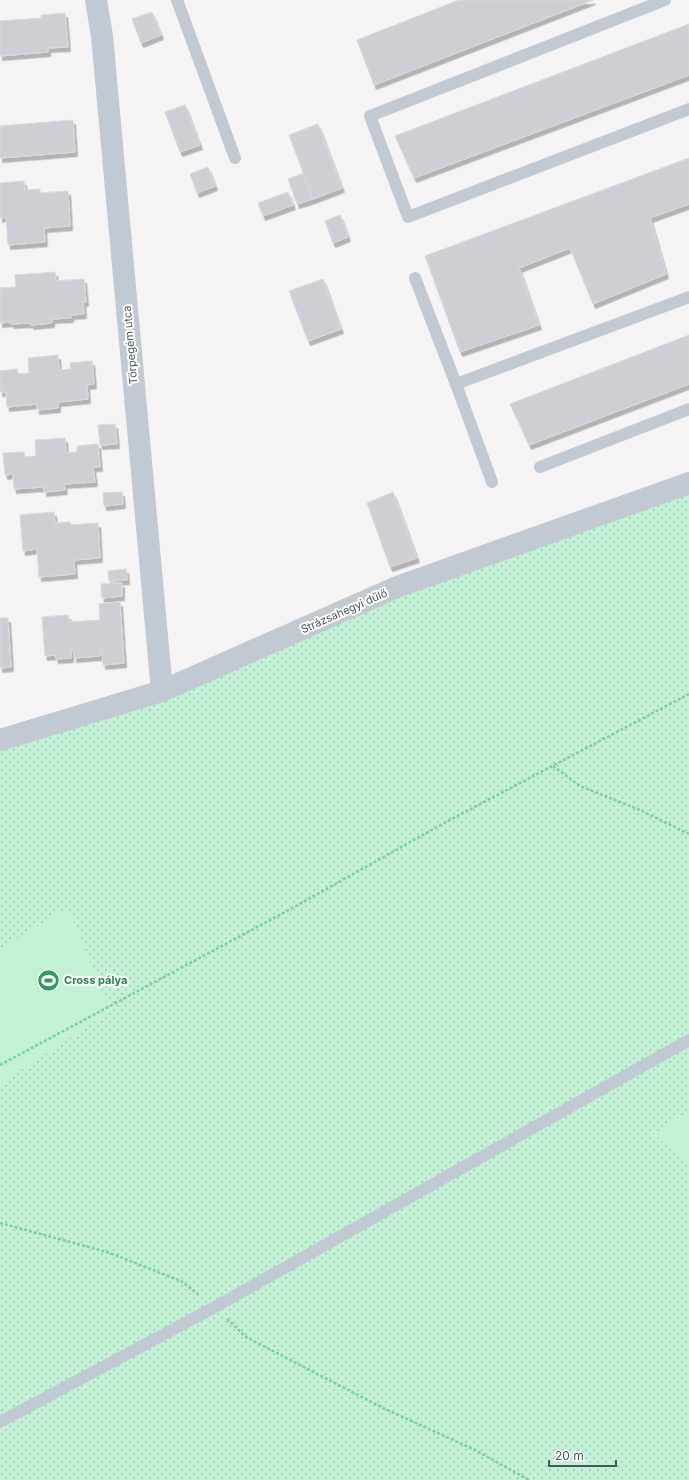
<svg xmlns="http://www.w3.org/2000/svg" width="689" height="1480" font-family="Inter,sans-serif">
  <defs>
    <pattern id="grass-dots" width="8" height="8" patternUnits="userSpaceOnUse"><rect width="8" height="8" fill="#c3f1d5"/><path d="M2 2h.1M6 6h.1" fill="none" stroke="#a0c6b0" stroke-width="1.8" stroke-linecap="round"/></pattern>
    <filter id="shadow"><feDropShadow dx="2.5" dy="4.5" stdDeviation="0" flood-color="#0004"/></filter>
  </defs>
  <rect width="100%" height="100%" fill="#f5f3f3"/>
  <polygon fill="url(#grass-dots)" points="689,494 689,1480 0,1480 0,740 162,691 397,587"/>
  <g fill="#c3f1d5">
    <polygon points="68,907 110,1011 0,1084 0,949"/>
    <polygon points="688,1111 689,1112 689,1164 653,1134"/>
  </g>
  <g fill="#cdcfd5" stroke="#d7d9de" filter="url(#shadow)">
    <polygon points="459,0 593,0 374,85 357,40"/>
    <polygon points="152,12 161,35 141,43 132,19"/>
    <polygon points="65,13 68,47 48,48 48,52 0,56 0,21 41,18 41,15"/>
    <polygon points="689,24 689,75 414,178 395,136"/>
    <polygon points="185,105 200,145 180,152 165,112"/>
    <polygon points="73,120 75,152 0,158 0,126"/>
    <polygon points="318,124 342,188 313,199 289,135"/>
    <polygon points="689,158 689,204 650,218 666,274 593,304 570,248 519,268 539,325 460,352 425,256"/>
    <polygon points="208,167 215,186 197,193 190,174"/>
    <polygon points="304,173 313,199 297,204 288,179"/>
    <polygon points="24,181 25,190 40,189 40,193 68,191 70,226 44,228 45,242 8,245 6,217 0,218 0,183"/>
    <polygon points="288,192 293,205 263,216 258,203"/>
    <polygon points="340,215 348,237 333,243 325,221"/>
    <polygon points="55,272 56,281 84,279 86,302 83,302 84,314 71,315 71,318 52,319 52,323 31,325 31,323 11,324 11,322 0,323 0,288 16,287 15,275"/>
    <polygon points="323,279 341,329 308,341 289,291"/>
    <polygon points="689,335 689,384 529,445 510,404"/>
    <polygon points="58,355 59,370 71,369 70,363 92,361 94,384 87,385 88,399 58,402 58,408 37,410 37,404 7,407 6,392 0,392 0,371 17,369 18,374 29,373 28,358"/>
    <polygon points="115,424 117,444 100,445 98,425"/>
    <polygon points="65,438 66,453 77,452 77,446 98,444 100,467 93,467 95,482 64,484 65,490 44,492 44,487 14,489 13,474 5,475 3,453 24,452 25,457 36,456 35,440"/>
    <polygon points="122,492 123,504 104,506 103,493"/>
    <polygon points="393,492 417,558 390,567 367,503"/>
    <polygon points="54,512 55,523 70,522 71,525 98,523 100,558 74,560 75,574 39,577 37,549 23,551 20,515"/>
    <polygon points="126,569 127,580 109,581 108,571"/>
    <polygon points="122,583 122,596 102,598 101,584"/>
    <polygon points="120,602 124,663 103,665 102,649 100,649 100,656 74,658 74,651 71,651 71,658 56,659 55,655 45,656 42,617 68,615 69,622 100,620 99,604"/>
    <polygon points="0,618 8,618 11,667 0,668"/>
  </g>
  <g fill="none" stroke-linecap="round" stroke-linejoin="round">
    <g stroke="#7ad0a6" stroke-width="2.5" stroke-dasharray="3 2" stroke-linecap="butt">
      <polyline points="553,766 580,786 640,810 689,834"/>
      <polyline points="0,1065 287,911 446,822 689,694"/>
      <polyline points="0,1223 107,1252 181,1281 199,1295"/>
      <polyline points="227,1319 246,1337 383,1408 475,1450 529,1480"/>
    </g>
    <g stroke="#c1cad2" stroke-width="12">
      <polyline points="177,0 235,158"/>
      <polyline points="665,0 370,116 408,217 689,109"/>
      <polyline points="415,278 456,384"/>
      <polyline points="540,467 689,409"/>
      <polyline points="492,482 456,384 689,297"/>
      <polyline points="0,1422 215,1307 689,1040"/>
    </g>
    <g stroke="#c1cad2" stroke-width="22">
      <polyline points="96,0 102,36 162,691"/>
      <polyline points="0,740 162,691 397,587 689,483"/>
    </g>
  </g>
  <defs>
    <symbol id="stadium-disc" viewBox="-11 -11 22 22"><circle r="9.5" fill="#2e9e5b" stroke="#fff"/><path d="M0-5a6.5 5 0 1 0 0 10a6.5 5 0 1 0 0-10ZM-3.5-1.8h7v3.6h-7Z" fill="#fff"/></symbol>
  </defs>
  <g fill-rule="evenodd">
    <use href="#stadium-disc" x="36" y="968" width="25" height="25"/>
  </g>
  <g text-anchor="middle" stroke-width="4" stroke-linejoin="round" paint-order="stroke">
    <g font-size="11" fill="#4a5661" stroke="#fff">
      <text transform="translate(130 345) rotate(-95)" y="4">Törpegém utca</text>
      <text transform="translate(344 611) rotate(-24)" y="4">Strázsahegyi dűlő</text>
    </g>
    <g font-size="11" font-weight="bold" fill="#27864d" stroke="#fff" text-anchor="start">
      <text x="64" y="984">Cross pálya</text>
    </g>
  </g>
  <path d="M549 1460v6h67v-6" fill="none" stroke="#4a5661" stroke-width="2"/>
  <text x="555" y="1460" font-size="12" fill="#4a5661" stroke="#ffffff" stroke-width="3" paint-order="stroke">20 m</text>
</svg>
